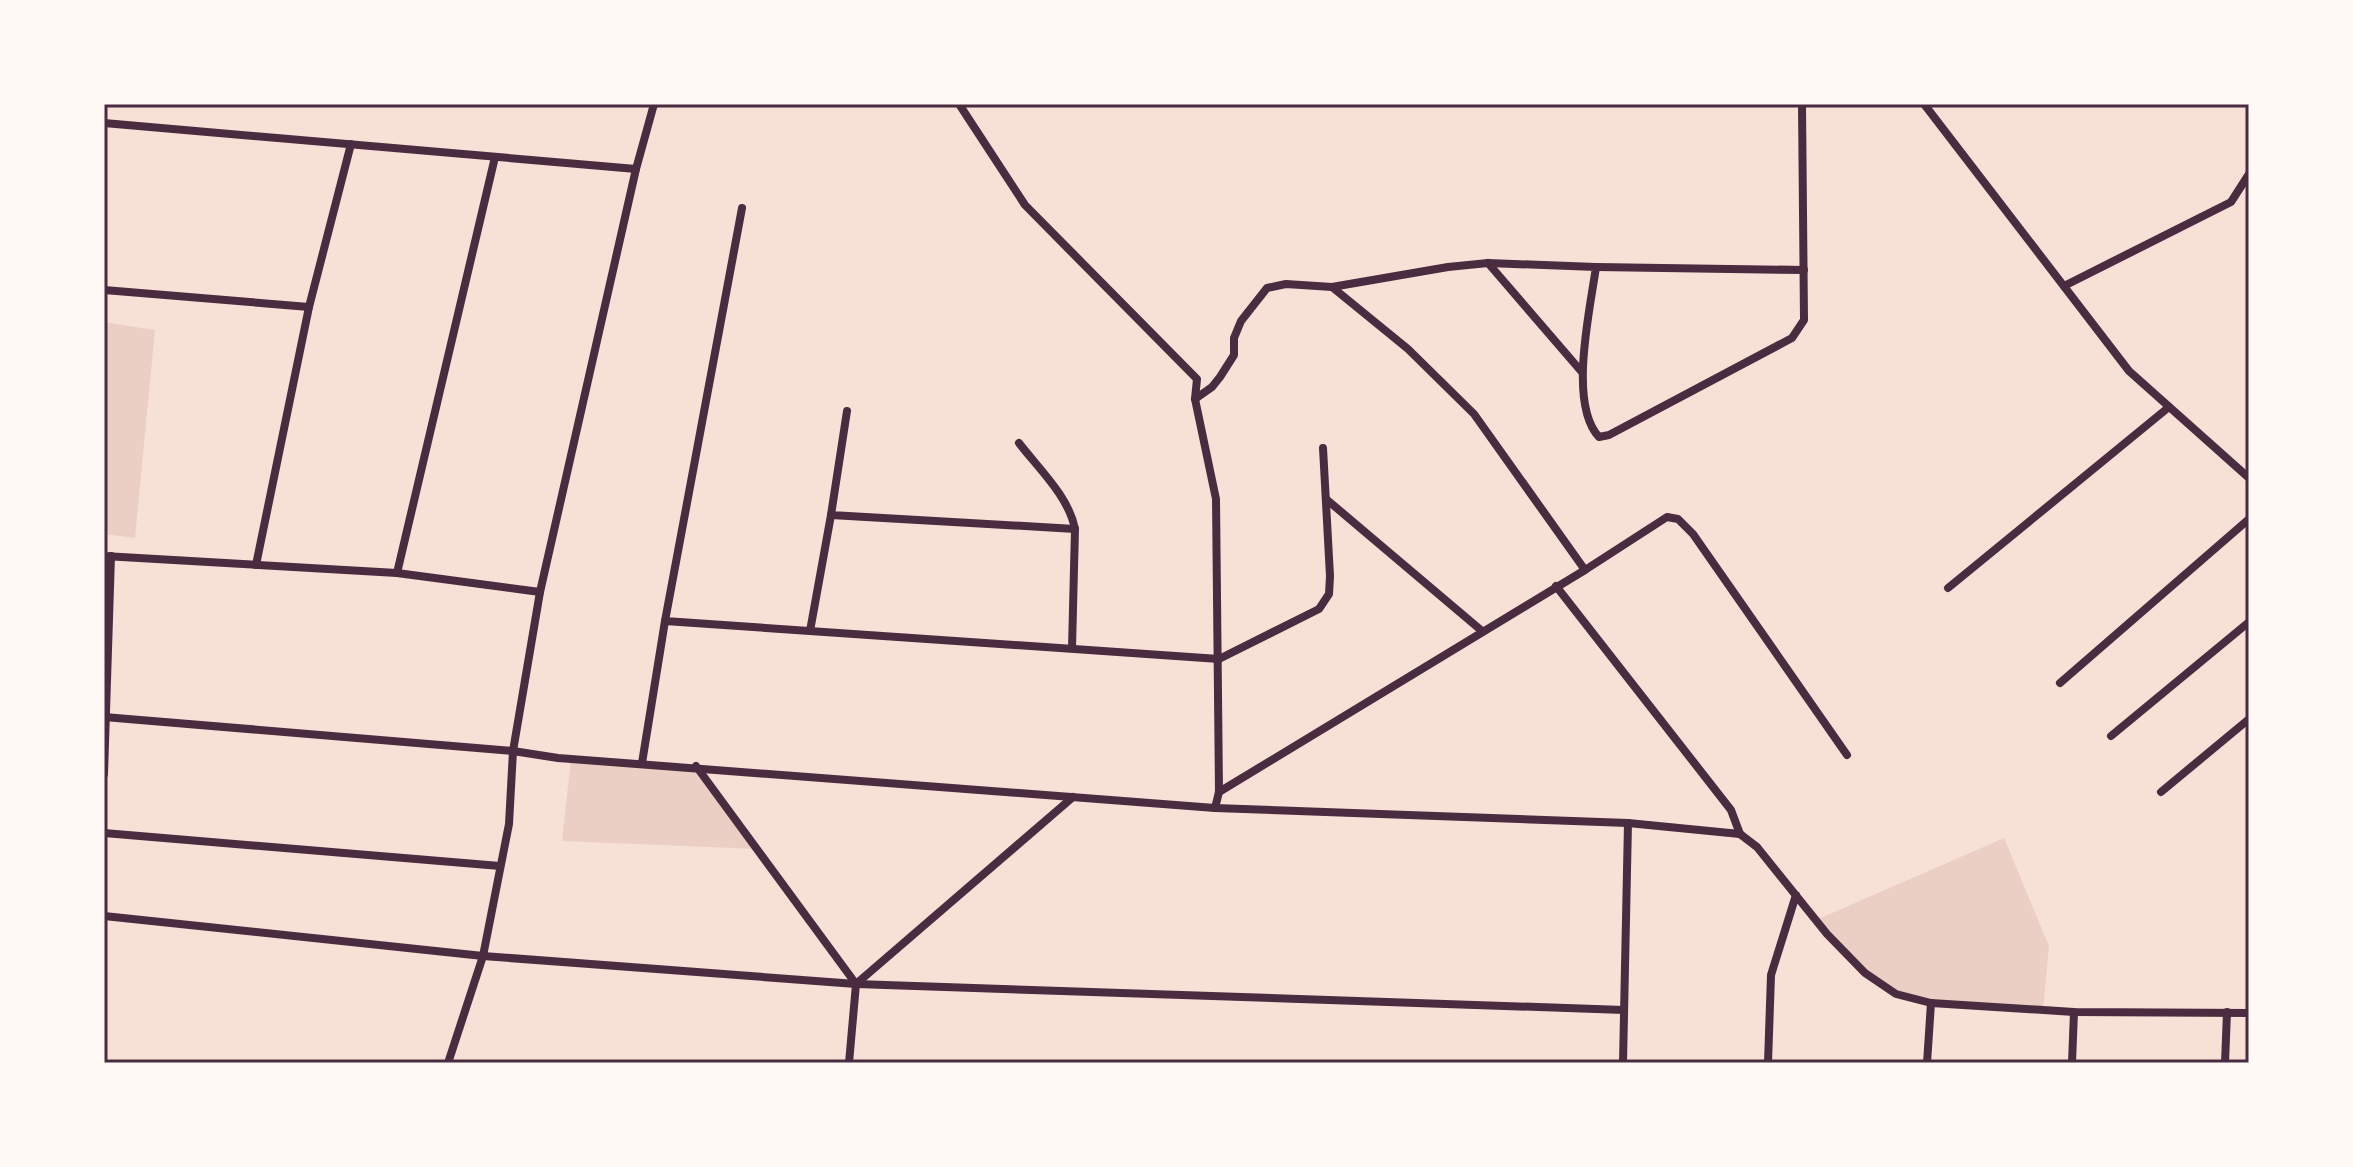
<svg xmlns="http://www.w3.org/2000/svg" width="2353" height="1167" font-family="'Titillium Web',sans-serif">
  <rect width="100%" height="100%" fill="#f7e1d7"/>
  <g fill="#ebcfc5">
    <polygon points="104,322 155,330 135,538 104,534"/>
    <polygon points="571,759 696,766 757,849 562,841"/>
    <path d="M 2004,838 L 2049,946 L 2043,1010 C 1983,1006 1915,1013 1866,974 C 1847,959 1832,937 1816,920 Z"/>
  </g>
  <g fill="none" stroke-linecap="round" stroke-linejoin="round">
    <g stroke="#4a2c40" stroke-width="8">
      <polyline points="959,104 1025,205 1197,379 1195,399 1216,499 1219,792 1215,808 1628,823 1740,834 1757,847 1827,934 1865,973 1896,994 1931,1003 2074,1012 2249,1013"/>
      <polyline points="1924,104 2129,371 2249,478"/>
      <polyline points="104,123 636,169"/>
      <polyline points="742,208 665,621 1219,659 1319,609 1329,594 1330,576 1323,448"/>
      <polyline points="1488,263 1581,371"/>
      <polyline points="1596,267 1804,270"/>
      <polyline points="2064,286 2231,202 2249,174"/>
      <path d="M 1332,287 L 1448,267 L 1488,263 L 1596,267 C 1590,310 1568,404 1599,437 L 1609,435 L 1792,338 L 1804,320 L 1802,104"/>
      <polyline points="104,290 309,307"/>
      <polyline points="1195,399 1212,387 1220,377 1234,355 1234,338 1241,321 1267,288 1286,284 1332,287 1408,349 1474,414 1585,570"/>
      <polyline points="847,411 831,515 1075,529"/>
      <path d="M 1019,443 C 1039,469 1069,497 1075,529 L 1072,648"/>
      <polyline points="1326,499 1482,631"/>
      <polyline points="104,556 397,573 540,592"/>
      <polyline points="256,565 309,307 351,144"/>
      <polyline points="397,573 495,157"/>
      <polyline points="1556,586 1731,810 1740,834"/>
      <polyline points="1948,588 2169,407"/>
      <polyline points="810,631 831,515"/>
      <polyline points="2060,683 2249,519"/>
      <polyline points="104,717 513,751 558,758 1215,808"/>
      <polyline points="2111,736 2249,622"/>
      <polyline points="642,763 665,621"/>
      <polyline points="696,766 856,984 849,1063"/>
      <polyline points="104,774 111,556"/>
      <polyline points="1219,792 1585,570 1667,517 1678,519 1693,534 1847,755"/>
      <polyline points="2161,792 2249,719"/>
      <polyline points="104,833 500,866"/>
      <polyline points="104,916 483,956 856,984 1624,1010"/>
      <polyline points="856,984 1073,797"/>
      <polyline points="448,1063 483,956 509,824 513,751 540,592 636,169 654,104"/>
      <polyline points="1623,1063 1628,823"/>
      <polyline points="1768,1063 1771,975 1796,895"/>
      <polyline points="1927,1063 1931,1003"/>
      <polyline points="2072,1063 2074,1012"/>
      <polyline points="2225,1063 2227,1012"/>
    </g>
  </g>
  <rect width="2353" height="1167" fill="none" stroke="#fffaf5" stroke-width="212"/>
  <rect x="106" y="106" width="2141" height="955" fill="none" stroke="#4a2c40" stroke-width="3"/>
</svg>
